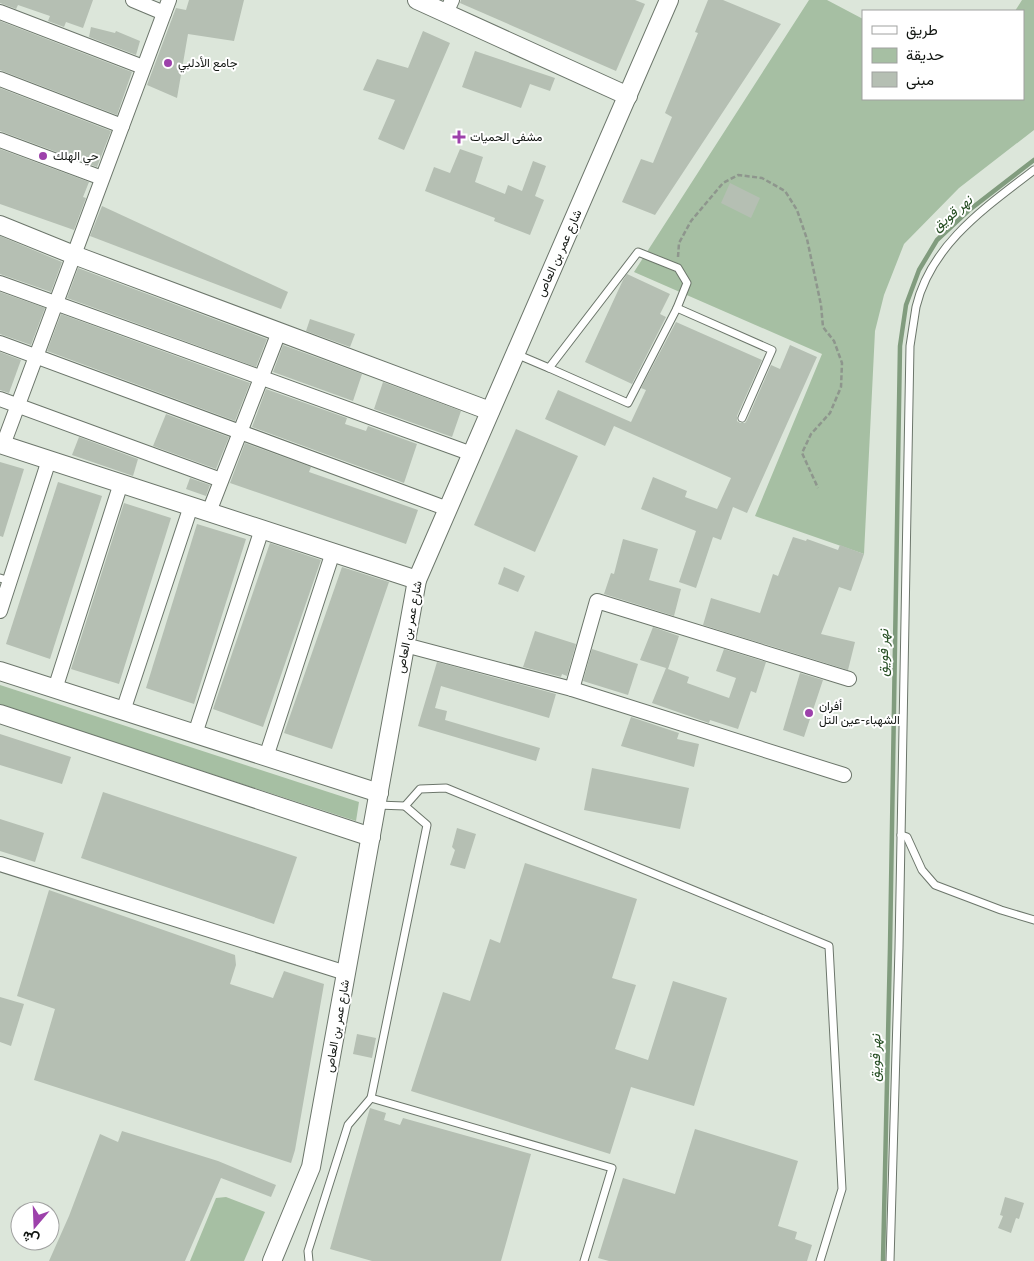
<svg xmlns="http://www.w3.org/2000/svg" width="1034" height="1261" font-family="'IBM Plex Sans',Vazirmatn,sans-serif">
  <rect width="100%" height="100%" fill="#dce6da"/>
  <g fill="#a6bfa3">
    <polygon points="809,0 827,0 863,19 863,99 1023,99 1023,11 1015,11 1022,0 1034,0 1034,130 959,188 904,244 884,295 875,331 864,554 755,516 822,354 634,272"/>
    <polygon points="0,685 359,802 356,821 0,705"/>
    <polygon points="226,1197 265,1212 244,1261 190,1261 216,1198"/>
  </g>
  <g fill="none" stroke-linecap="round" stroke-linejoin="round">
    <polyline stroke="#819c7e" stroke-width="4.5" points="883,1261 890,948 900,346 906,305 919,270 937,240 968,211 1034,160"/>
  </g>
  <g fill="#b5bfb3">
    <polygon points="0,0 93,0 83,28 66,22 64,27 48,21 50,16 18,5 16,9 0,3"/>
    <polygon points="189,0 244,0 234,41 188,34 177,98 147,85 176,8 186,10"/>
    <polygon points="461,0 635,0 645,4 616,71 460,3"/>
    <polygon points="708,0 723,0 781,24 655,215 622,202 641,159 653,163 672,117 665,113 698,33 695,32"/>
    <polygon points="0,21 132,72 117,115 0,70"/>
    <polygon points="91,27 115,33 116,31 140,41 136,55 89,37"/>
    <polygon points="423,31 450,43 404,150 378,139 395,100 363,90 377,59 408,68"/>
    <polygon points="475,51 555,78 550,91 530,84 521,108 462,87"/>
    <polygon points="0,88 111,131 97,167 0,131"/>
    <polygon points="0,149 89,182 83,197 86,198 74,230 0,204"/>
    <polygon points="460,149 483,157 475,182 505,194 508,185 522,191 533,161 546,166 535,196 544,200 530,235 494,221 495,218 425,191 434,167 450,173"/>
    <polygon points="730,183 760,198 751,218 721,203"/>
    <polygon points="102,206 288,292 281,309 90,236"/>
    <polygon points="0,236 62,262 51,292 0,274"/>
    <polygon points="78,268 267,339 256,367 67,298"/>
    <polygon points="627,274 670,294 660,314 666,317 632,384 585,362 623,280"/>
    <polygon points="0,292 45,308 31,345 0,334"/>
    <polygon points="61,314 250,383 235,421 47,351"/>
    <polygon points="310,319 355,334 350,347 306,331"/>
    <polygon points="676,322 762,360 737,416 737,421 740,423 745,423 747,420 771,365 780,369 790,345 817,357 747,513 733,507 721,540 713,537 696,588 679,582 696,531 641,509 653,477 687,491 685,497 717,509 731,478 614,426 605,446 545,419 558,390 631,422 646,390 641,388"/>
    <polygon points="283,345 362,374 353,401 273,372"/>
    <polygon points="0,352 21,360 9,393 0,390"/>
    <polygon points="383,382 461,411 452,437 374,409"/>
    <polygon points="266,389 347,418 345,424 366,431 368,426 417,444 404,483 252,427"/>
    <polygon points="166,414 229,437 216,469 153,446"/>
    <polygon points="516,429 578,456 535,552 474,525"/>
    <polygon points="79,437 138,459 133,476 72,455"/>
    <polygon points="245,443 311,467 309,472 418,510 406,544 230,483"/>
    <polygon points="0,462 24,469 3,537 0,536"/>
    <polygon points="190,478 210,485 206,496 186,489"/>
    <polygon points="58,482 102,496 50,659 6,644"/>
    <polygon points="124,503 171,518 119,684 71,669"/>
    <polygon points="197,524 246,539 194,704 146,688"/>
    <polygon points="793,537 806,541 807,539 838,550 840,545 864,554 851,591 839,587 821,634 855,642 848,670 703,625 711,598 760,613 773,574 778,576"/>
    <polygon points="623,539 658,549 649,580 681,589 674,616 604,594 611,573 614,574"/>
    <polygon points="270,543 321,560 263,727 213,709"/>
    <polygon points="342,567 389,582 332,749 284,733"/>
    <polygon points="504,567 525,576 518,592 498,584"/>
    <polygon points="653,627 679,636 668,669 689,677 687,683 729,698 736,678 716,671 724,649 766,662 756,693 751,691 738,729 710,720 709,723 652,703 666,668 640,660"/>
    <polygon points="535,631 576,644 567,676 562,674 561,677 523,667"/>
    <polygon points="592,649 638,664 628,695 583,681"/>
    <polygon points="437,662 556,694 549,718 441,686 435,708 447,711 445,720 540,748 536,761 418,726"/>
    <polygon points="800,673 823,680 804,737 783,730"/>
    <polygon points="631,717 679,733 677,739 699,744 694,767 621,746"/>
    <polygon points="0,734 71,757 62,784 0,765"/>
    <polygon points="592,768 689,788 680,829 584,810"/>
    <polygon points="103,792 297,857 274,924 81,858"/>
    <polygon points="0,819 44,833 35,862 0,851"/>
    <polygon points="457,828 476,834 465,869 450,865 455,850 452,847"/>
    <polygon points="525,863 637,899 612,978 636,985 615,1049 648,1060 673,981 727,998 694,1106 631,1087 610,1154 411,1091 443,992 470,1001 490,939 500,943"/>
    <polygon points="49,890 235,955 236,965 230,984 273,998 284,971 324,984 295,1150 291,1163 34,1080 55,1009 17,996"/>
    <polygon points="0,997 24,1004 11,1046 0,1042"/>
    <polygon points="357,1034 376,1038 372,1058 353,1054"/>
    <polygon points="370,1108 386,1113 384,1120 400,1125 403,1118 531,1154 501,1261 372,1261 330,1249"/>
    <polygon points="695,1129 798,1161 778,1226 797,1232 795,1239 812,1245 807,1261 609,1261 598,1258 623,1178 675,1194"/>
    <polygon points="122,1131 218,1161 276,1185 271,1197 221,1178 185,1261 49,1261 69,1216 100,1134 118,1142"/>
    <polygon points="1005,1197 1024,1203 1019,1219 1016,1218 1011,1233 998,1228 1003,1216 1000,1215"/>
  </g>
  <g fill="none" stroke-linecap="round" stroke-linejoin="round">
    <defs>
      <g id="service">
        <polyline points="516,354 549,368 638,252 678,268 687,283 677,308"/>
        <polyline points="549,368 628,403 677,308 772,350 742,418"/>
        <polyline points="0,578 10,581"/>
        <polyline points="377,805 405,806 420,789 446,788 829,946 842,1189 820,1261"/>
        <polyline points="405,806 427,825 371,1098 612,1168 584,1261"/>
        <polyline points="901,835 907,837 922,870 935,885 1001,910 1034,920"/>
        <polyline points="309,1261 308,1251 348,1125 371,1098"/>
        <path d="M 890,1261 L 899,948 L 910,346 C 912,333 914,320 916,307 C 931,244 986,207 1034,170"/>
      </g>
      <g id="minor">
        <polyline points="133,0 164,13"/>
        <polyline points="0,12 143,67"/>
        <polyline points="446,13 452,0"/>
        <polyline points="0,79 122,126"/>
        <polyline points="0,140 102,178"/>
        <polyline points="0,283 472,454"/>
        <polyline points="0,343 448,509"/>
        <polyline points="0,399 221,480"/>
        <polyline points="3,445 169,0"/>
        <polyline points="209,512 279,332"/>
        <polyline points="0,611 49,460"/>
        <polyline points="405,645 572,689 844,775"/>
        <polyline points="55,689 121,483"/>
        <polyline points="572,689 597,601 849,679"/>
        <polyline points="123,711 191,506"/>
        <polyline points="195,734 262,529"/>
        <polyline points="266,757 333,552"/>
        <polyline points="0,864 346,973"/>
      </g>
      <g id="tertiary">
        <polyline points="417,0 628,96"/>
        <polyline points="0,225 74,255 490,411"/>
        <polyline points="0,444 417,580"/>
        <polyline points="0,671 379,793"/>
        <polyline points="0,714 371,837"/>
        <polyline points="272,1261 311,1167 417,580 669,0"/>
      </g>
    </defs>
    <use href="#service" stroke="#6c766b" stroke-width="9"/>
    <use href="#minor" stroke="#6c766b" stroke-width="16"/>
    <use href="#tertiary" stroke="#6c766b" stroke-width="20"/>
    <polyline stroke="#8e968d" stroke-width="2.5" stroke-dasharray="5 2.5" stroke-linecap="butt" points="678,257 679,243 691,221 723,183 738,175 762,178 785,191 797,210 807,239 821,305 823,327 834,341 842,363 841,387 830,413 811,434 802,453 818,488"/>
    <use href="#service" stroke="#fff" stroke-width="7"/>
    <use href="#minor" stroke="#fff" stroke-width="14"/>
    <use href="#tertiary" stroke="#fff" stroke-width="18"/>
  </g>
  <g fill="#9d41ab" stroke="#fff" stroke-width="2">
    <circle cx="168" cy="63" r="5"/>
    <path d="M456.5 129.5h5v5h5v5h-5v5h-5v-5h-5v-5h5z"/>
    <circle cx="43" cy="156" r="5"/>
    <circle cx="809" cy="713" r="5"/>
  </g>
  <g text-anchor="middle" stroke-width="4" stroke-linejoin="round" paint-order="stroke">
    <g font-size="12" fill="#111511" stroke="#fff" text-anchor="start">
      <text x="178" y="67">جامع الأدلبي</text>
      <text x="470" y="141">مشفى الحميات</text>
      <text x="53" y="160">حي الهلك</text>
      <text x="819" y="710">أفران<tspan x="819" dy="14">الشهباء-عين التل</tspan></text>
    </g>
    <g font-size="12" fill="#111511" stroke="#fff">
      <text transform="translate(559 253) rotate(-66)" y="4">شارع عمر بن العاص</text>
      <text transform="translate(409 627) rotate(-79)" y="4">شارع عمر بن العاص</text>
      <text transform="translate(337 1026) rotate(-80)" y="4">شارع عمر بن العاص</text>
    </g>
    <g font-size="14" font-style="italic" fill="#264e23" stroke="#fff">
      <text transform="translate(952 213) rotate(-40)" y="5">نهر قويق</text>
      <text transform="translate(883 653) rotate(-89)" y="5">نهر قويق</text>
      <text transform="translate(875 1058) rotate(-89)" y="5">نهر قويق</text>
    </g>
  </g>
  <rect x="862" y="10" width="162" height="90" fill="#ffffff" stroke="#a0a1a0"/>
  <rect x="872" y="26" width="25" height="8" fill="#ffffff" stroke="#a0a1a0"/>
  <text x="906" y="35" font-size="15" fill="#111511">طريق</text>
  <rect x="872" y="48" width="25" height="15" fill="#a6bfa3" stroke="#a0a1a0"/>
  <text x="906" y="60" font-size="15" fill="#111511">حديقة</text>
  <rect x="872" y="72" width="25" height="15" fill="#b5bfb3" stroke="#a0a1a0"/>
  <text x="906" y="85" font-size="15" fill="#111511">مبنى</text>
  <g transform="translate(35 1226) rotate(199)"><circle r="24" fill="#ffffff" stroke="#a0a1a0"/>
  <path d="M0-4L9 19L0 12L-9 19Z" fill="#9d41ab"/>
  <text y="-8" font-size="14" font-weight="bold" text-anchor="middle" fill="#111511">ش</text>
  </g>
</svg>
